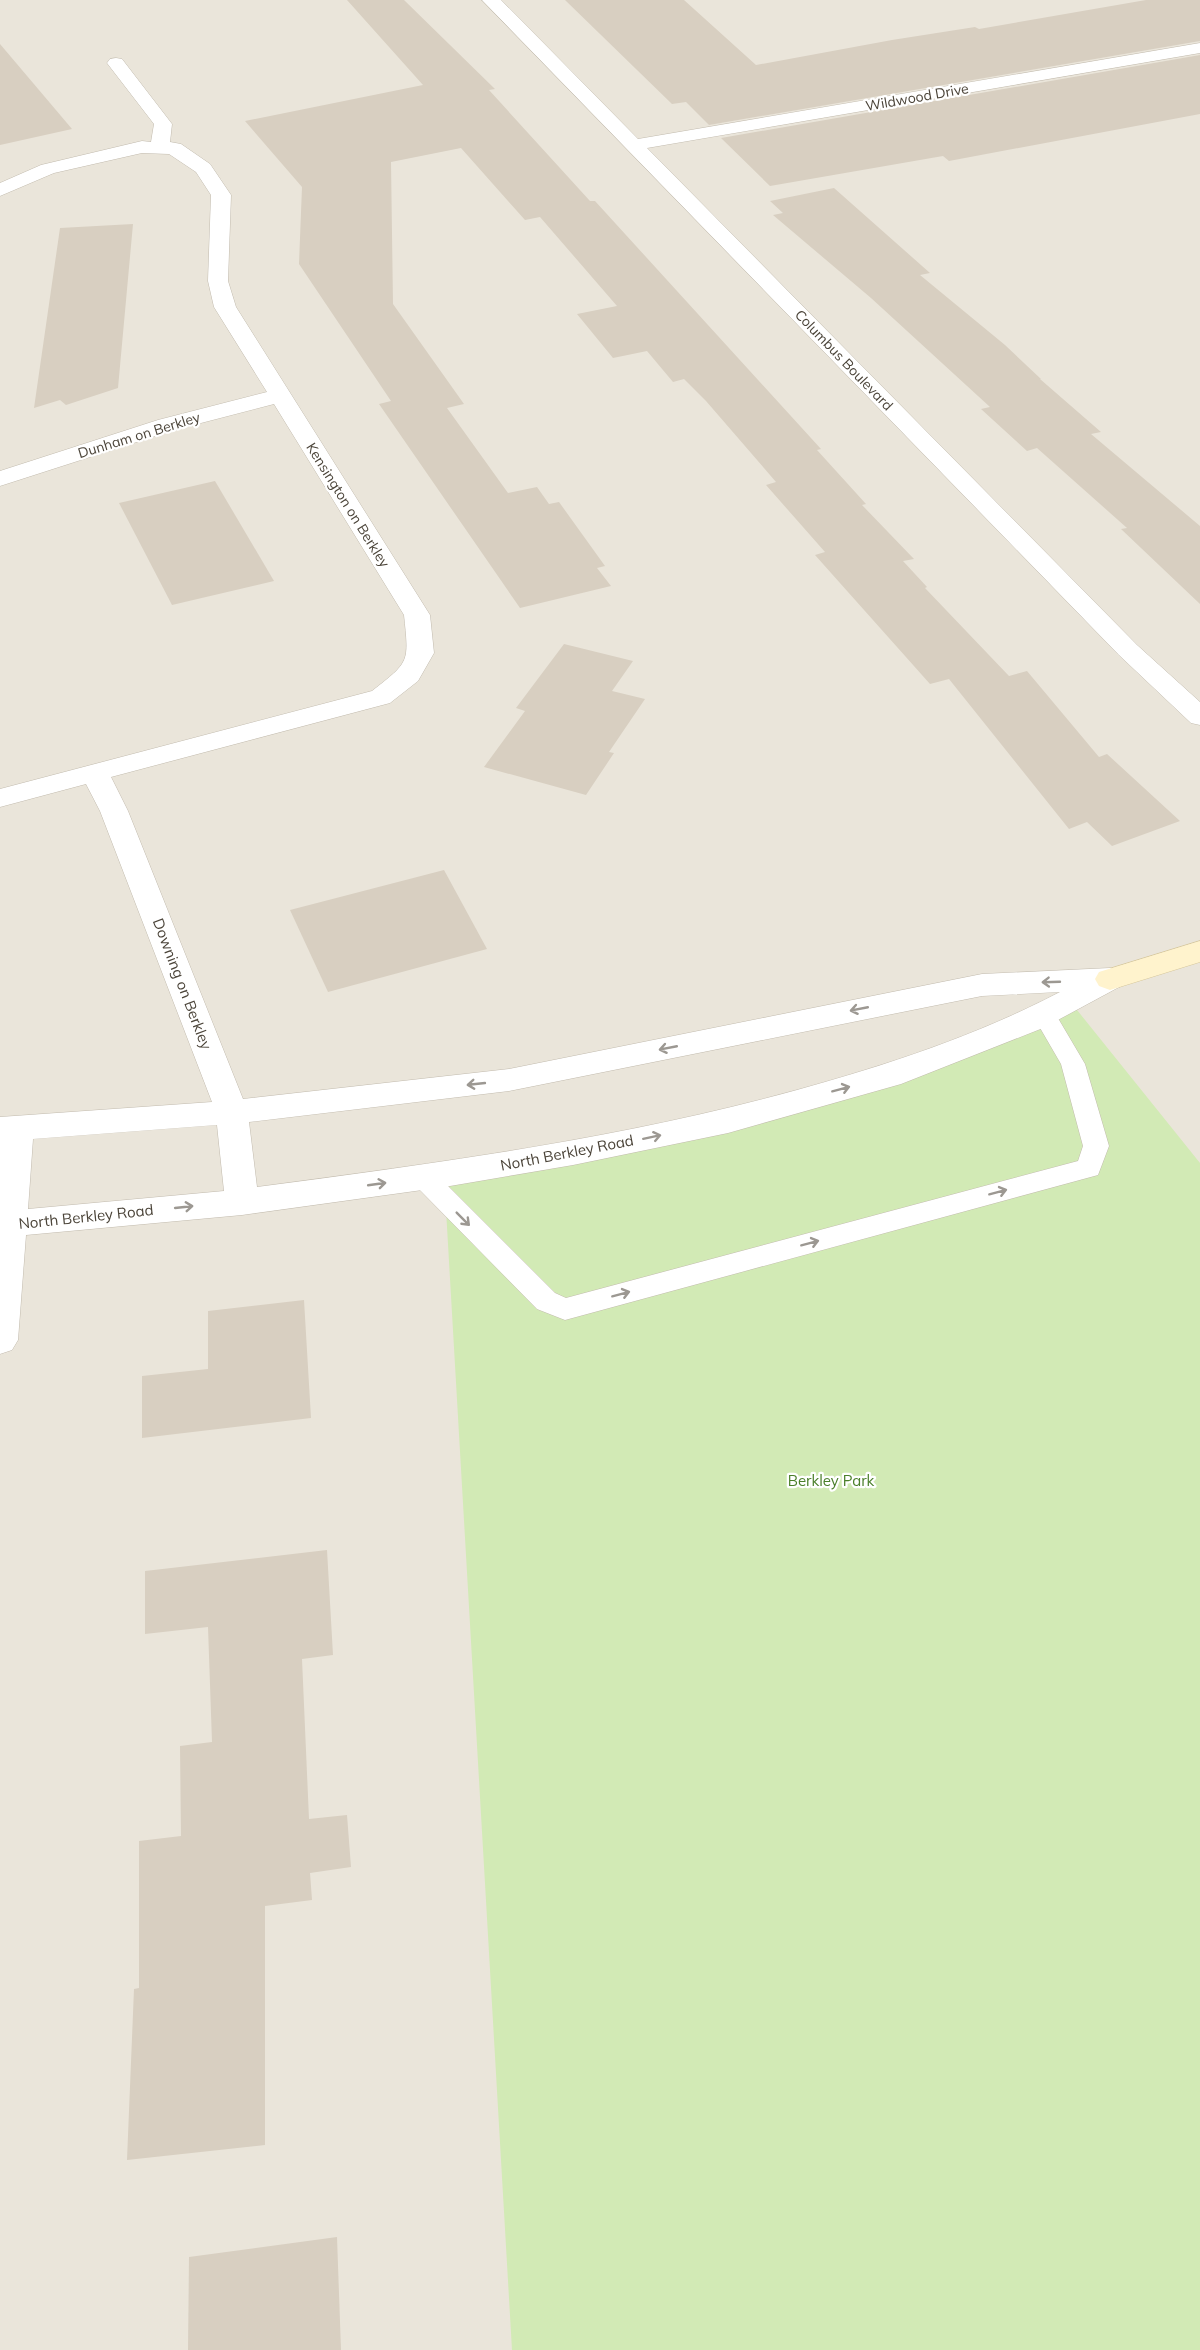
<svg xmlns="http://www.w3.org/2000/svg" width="1200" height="2350" font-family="Mulish,sans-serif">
  <rect width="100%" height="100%" fill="#f6f3ec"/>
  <rect fill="#eae5da" x="0" y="0" width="1200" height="2350"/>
  <polygon fill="#d2eab5" points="1069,1000 1200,1163 1200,2350 512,2350 444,1175 728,1121"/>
  <g fill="#d8cfc1">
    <polygon points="347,0 404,0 495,89 489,90 590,201 595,201 821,449 817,450 866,504 862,505 914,559 903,561 927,587 925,588 1009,676 1027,671 1099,757 1107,754 1180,821 1112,846 1087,822 1069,829 949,679 930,684 815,555 825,552 766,485 776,482 706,401 684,379 673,382 647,351 613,358 577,314 617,306 540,217 525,220 461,148 391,162 393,304 464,404 447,408 508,493 537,487 549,504 559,502 605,566 597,568 611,586 520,608 379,404 391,401 299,264 302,187 245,121 423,85"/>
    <polygon points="565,0 684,0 756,65 892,40 975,27 979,29 1146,0 1200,0 1200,41 709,125 686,102 672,104"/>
    <polygon points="0,44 72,129 0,145"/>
    <polygon points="1200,55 1200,114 949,161 943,156 770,186 721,138"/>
    <polygon points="834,188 930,273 920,275 1005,345 1041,379 1040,379 1101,432 1091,434 1200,526 1200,604 1121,529 1127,528 1037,448 1027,451 981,409 990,407 871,298 773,215 783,213 770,201"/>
    <polygon points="133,224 118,388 66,405 60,400 34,408 60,228"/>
    <polygon points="215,481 274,581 172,605 119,503"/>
    <polygon points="564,644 633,661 612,691 645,699 609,752 614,753 586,795 484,767 525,711 516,708"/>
    <polygon points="444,870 487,949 328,992 290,910"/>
    <polygon points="304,1300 311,1418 142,1438 142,1376 208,1369 208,1311"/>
    <polygon points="327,1550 333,1655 302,1659 309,1819 347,1815 351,1867 310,1873 312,1900 265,1906 265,2145 127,2160 134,1989 139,1988 139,1841 181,1836 180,1746 212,1742 208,1627 145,1634 145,1571"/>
    <polygon points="337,2237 341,2350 188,2350 189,2257"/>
  </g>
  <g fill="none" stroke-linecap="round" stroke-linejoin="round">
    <defs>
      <polygon id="lane" points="1044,1006 1052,1008 1085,1064 1109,1146 1098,1175 565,1320 537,1309 414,1184 410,1177 414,1170 423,1167 432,1170 555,1293 566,1298 1078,1161 1083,1146 1061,1064 1032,1014 1036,1008"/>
      <g id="street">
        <polygon points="482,0 501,0 638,139 1200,43 1200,53 647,148 1137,645 1200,702 1200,725 1191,723 1119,655"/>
        <path d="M 116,58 L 122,59 L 172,124 L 170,142 L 181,144 L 210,164 L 231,195 L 228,281 L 236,307 L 430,615 L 434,653 L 418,681 L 390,703 L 111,777 L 128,811 L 243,1099 L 509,1069 L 982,974 L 1110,968 L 1121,972 L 1125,979 L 1121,986 L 1043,1028 L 901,1084 L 728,1133 L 573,1165 L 444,1187 L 242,1215 L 26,1235 L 18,1340 L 12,1350 L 0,1354 L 0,1117 L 212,1102 L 100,811 L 86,784 L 0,807 L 0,789 L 372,691 C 410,661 409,663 404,615 L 274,404 L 174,430 L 0,486 L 0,471 L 158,420 L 267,392 L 214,307 L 208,281 L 211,195 L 196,172 L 169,154 L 142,153 L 54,173 L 0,196 L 0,183 L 41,165 L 142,141 L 151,142 L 154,124 L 107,63 L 110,59 ZM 1060,992 C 976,1036 887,1065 797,1090 C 620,1139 438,1163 257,1187 L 249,1122 L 509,1091 L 982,996 ZM 217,1125 L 224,1191 L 28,1209 L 33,1139 Z"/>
      </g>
      <polygon id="secondary" points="1200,941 1200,962 1110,990 1099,986 1095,979 1099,972"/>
    </defs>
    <use href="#lane" stroke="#c2bbae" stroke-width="1"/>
    <use href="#street" stroke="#c2bbae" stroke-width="1"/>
    <use href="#secondary" stroke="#d6c79b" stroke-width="1"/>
    <use href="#lane" fill="#fff" fill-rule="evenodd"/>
    <use href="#street" fill="#fff" fill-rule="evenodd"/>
    <use href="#secondary" fill="#fff3cd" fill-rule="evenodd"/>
  </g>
  <defs><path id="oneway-shaft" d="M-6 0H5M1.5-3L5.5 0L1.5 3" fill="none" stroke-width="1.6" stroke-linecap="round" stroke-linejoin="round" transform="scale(1.5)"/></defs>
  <g stroke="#9c9892">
    <use href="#oneway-shaft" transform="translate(1051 982) rotate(178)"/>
    <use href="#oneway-shaft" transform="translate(859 1009) rotate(169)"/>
    <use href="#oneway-shaft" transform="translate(668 1048) rotate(169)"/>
    <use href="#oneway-shaft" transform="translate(476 1084) rotate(174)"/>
    <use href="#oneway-shaft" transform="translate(841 1089) rotate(-15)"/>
    <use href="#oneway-shaft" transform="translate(652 1137) rotate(-12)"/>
    <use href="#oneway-shaft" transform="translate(377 1184) rotate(-8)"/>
    <use href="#oneway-shaft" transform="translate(998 1192) rotate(-15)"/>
    <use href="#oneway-shaft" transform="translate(184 1207) rotate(-6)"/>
    <use href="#oneway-shaft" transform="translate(463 1219) rotate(45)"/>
    <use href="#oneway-shaft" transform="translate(810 1243) rotate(-15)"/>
    <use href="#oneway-shaft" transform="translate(621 1294) rotate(-15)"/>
  </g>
  <g text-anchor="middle" stroke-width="4.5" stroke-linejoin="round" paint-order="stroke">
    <g font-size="14" fill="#4b4439" stroke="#fff">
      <text transform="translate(917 97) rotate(-10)" y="5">Wildwood Drive</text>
      <text transform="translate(844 360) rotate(46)" y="5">Columbus Boulevard</text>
      <text transform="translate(139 435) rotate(-17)" y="5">Dunham on Berkley</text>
      <text transform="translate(348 505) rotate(58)" y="5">Kensington on Berkley</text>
    </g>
    <g font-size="15" fill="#4b4439" stroke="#fff">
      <text transform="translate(182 984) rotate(69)" y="5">Downing on Berkley</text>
      <text transform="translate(567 1153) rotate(-11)" y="5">North Berkley Road</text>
      <text transform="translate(86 1217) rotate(-6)" y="5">North Berkley Road</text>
    </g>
    <g font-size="15" fill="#4a7f2a" stroke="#fff">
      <text x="831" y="1486">Berkley Park</text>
    </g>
  </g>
</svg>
